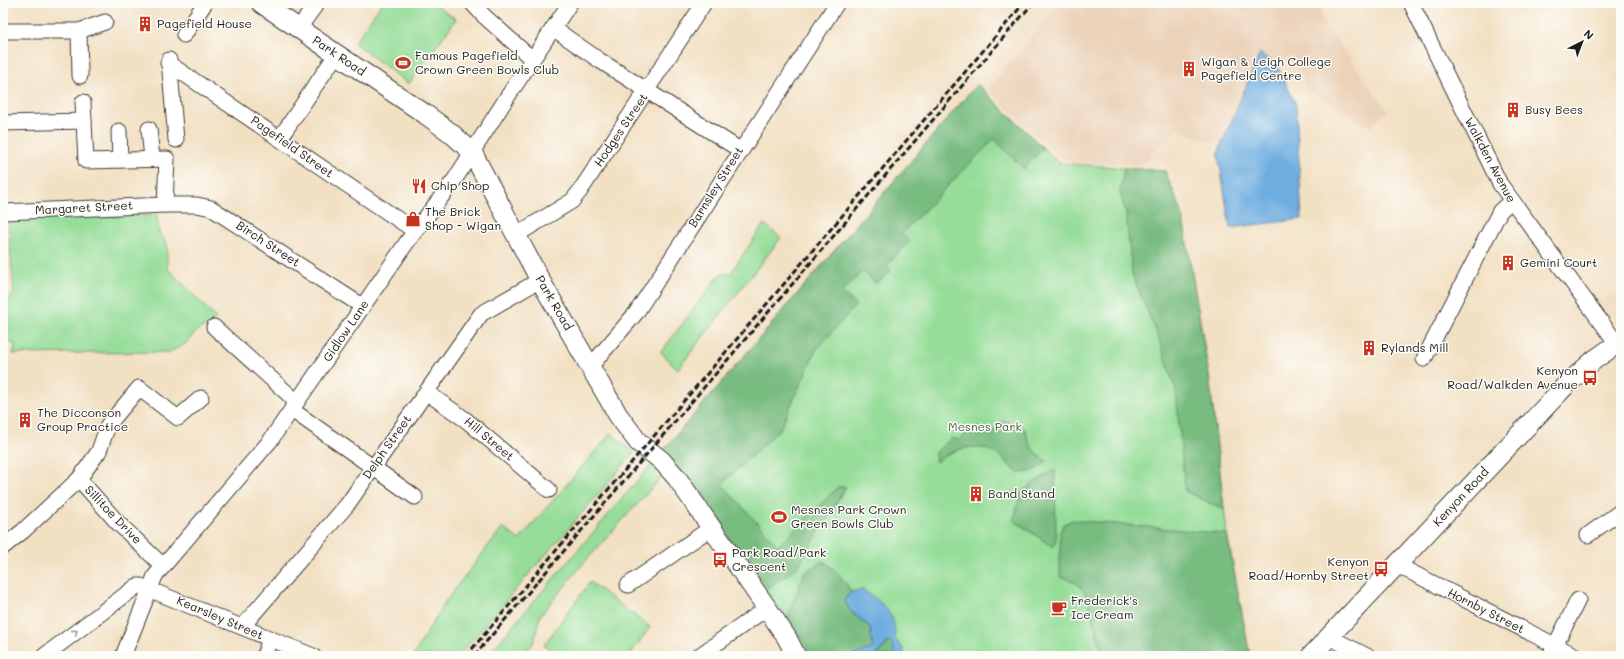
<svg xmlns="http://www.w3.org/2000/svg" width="1624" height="659" font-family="Mali,sans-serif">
  <rect width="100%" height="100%" fill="#fdfcf7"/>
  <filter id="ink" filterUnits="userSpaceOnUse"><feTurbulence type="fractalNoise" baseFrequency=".025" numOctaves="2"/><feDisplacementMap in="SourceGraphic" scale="8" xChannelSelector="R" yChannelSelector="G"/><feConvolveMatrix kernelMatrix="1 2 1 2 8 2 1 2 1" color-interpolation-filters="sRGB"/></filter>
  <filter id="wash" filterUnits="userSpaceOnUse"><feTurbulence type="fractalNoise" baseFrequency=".012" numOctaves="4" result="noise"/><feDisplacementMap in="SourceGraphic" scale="16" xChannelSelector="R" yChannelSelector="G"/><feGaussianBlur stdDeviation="0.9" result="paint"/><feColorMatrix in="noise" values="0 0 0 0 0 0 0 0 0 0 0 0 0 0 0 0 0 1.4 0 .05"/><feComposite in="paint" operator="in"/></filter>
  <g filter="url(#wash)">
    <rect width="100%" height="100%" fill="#f2e0c3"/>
    <polygon fill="#ebd2b8" points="1060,3 1318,3 1324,23 1388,111 1371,127 1307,89 1294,55 1276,61 1260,52 1220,145 1176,129 1168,139 1141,164 1083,163 1061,160 987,89"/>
    <g fill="#95dd98" stroke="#587c5a">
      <polygon points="382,3 433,3 456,19 409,84 354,43"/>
      <polygon points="977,84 1059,163 1165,171 1182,213 1209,375 1227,534 1250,656 802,656 662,452"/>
      <polygon points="157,215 159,233 167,244 167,268 216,318 210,325 199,329 184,345 169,352 13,354 15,345 4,339 6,301 14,292 8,219"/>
      <polygon points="764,224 781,238 677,370 661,352 720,274 730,274"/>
      <polygon points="611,433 634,453 458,656 413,656 445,602 503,527 519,540"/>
      <polygon points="651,465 660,479 582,565 540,616 534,642 523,656 487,656"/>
      <polygon points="590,582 650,627 629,656 559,656 544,645"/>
    </g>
    <g fill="#78bc80" stroke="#4a6c4e">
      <polygon points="977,84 1043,148 1024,169 994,139 902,233 910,241 887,265 891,271 876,284 863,271 842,292 856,305 816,350 780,429 722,484 778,546 838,487 846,487 797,568 768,588 662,452"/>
      <polygon points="1124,168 1165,171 1182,213 1209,375 1224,510 1185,491 1176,391 1156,331 1132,275 1126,213 1120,193"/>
      <path d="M 1004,421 L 1015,424 L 1025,429 C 1028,443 1034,455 1047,461 C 1038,469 1031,473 1019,473 C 1012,469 1008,463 1002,458 C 981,440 955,447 936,462 L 935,452 L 952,438 L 959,440 L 976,426 L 990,435 Z"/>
      <path d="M 1055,470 L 1056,541 L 1053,547 L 1013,520 C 1017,512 1017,504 1020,496 C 1022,489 1047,474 1055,470 Z"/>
      <path d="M 1072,520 L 1227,534 L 1250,656 L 1103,656 C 1100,643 1096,630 1092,617 C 1086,595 1086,583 1060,577 L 1060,532 L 1064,524 Z"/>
      <path d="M 823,561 C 836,570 844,578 851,592 L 844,600 L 852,613 L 870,627 L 873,648 L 852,656 L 809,656 L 809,650 L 788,617 L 804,573 Z"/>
      <polygon points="890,640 894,650 894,656 877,656"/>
    </g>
    <g fill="#6dade0" stroke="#44647e">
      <polygon points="1260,53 1276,64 1296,104 1302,219 1230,228 1218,153"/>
      <path d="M 863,590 C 881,602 898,614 894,638 L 903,649 L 903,656 L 894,656 L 894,650 L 890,640 L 876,656 L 852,656 L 873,648 L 870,627 L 852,613 L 844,600 L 851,592 Z"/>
    </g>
  </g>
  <g filter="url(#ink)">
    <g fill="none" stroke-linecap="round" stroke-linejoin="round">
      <defs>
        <g id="minor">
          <polyline points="472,3 484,16 532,59"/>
          <polyline points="1411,3 1500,184 1621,349"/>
          <polyline points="299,28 317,3"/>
          <polyline points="553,28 599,60 740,150"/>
          <polyline points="3,31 79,31 105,22"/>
          <polyline points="79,31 80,76"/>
          <polyline points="184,35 205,3"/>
          <polyline points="169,60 176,140"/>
          <polyline points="168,63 415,231"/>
          <polyline points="83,102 86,161 167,159 165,205"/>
          <polyline points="3,123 84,121"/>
          <polyline points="149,129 152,159"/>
          <polyline points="119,131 120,160"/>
          <polyline points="280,138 336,55"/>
          <polyline points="3,212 165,205 197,205 211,208 362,306"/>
          <polyline points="516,235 572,201 580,191 704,3"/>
          <polyline points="214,327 297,402"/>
          <polyline points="1424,359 1500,211 1511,201"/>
          <polyline points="590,367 636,313 837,3"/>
          <polyline points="426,392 466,420 549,490"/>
          <polyline points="292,410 415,497"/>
          <polyline points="1588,535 1621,511"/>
          <polyline points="3,547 23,531 79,479"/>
          <polyline points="1397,565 1576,656"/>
          <polyline points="163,566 117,522 79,479 99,451 108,425 139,388 178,418 201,398"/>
          <polyline points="628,585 711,528"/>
          <polyline points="242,627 347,505 481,314 540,280"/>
          <polyline points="1329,637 1367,656"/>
          <polyline points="44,656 137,586 141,586 313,656"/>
          <polyline points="123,656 155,576 270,441 407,242 455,179 508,96 570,3"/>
          <polyline points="264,656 270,639"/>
          <polyline points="699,656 767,608"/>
          <polyline points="1550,656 1578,600"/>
        </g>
        <g id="major">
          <polyline points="261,3 425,114 451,133 472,152 540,280 618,415 638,442 661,460 677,478 767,608 787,638 796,656"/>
          <polyline points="1311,656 1566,385 1594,360 1621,341"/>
        </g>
      </defs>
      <use href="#minor" stroke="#3c3935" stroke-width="17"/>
      <use href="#major" stroke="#3c3935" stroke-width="21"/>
      <use href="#minor" stroke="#fff" stroke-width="15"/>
      <use href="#major" stroke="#fff" stroke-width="19"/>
      <g stroke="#1c1c1c" stroke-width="3" stroke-dasharray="6 3" stroke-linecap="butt">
        <polyline points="466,656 1024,3"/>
        <polyline points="474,656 1033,3"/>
      </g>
    </g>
    <defs><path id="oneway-chevron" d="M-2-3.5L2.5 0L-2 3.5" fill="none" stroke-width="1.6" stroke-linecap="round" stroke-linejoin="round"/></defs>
    <use stroke="#999" href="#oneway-chevron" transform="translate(75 632) rotate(-37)"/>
  </g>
  <defs>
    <symbol id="building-bare" viewBox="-9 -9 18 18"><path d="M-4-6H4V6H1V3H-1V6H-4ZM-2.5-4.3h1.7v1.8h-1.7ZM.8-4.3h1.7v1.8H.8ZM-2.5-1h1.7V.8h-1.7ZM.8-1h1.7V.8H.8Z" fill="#c8321e" stroke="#fdfcf7" stroke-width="2.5" paint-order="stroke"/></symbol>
    <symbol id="stadium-bare" viewBox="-9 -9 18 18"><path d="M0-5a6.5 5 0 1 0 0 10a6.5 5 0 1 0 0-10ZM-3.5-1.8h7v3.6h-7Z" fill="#c8321e" stroke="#fdfcf7" stroke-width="2.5" paint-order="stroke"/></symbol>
    <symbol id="restaurant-bare" viewBox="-9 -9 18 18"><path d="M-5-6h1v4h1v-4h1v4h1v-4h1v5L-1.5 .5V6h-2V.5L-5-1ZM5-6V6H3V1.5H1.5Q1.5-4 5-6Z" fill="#c8321e" stroke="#fdfcf7" stroke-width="2.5" paint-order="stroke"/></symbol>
    <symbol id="shop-bare" viewBox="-9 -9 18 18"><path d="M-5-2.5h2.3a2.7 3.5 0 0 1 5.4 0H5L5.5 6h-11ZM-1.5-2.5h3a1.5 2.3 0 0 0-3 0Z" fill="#c8321e" stroke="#fdfcf7" stroke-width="2.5" paint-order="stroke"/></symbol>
    <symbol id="bus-bare" viewBox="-9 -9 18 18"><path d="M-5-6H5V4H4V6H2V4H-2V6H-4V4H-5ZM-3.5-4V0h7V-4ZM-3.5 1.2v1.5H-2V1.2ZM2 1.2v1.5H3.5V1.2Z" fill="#c8321e" stroke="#fdfcf7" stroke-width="2.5" paint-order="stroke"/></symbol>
    <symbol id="cafe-bare" viewBox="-9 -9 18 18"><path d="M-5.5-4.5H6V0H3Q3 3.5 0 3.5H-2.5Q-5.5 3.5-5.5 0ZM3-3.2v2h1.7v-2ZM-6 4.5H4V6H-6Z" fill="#c8321e" stroke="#fdfcf7" stroke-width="2.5" paint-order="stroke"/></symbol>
  </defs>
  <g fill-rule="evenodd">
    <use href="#building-bare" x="134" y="13" width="22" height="22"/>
    <use href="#stadium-bare" x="392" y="52" width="22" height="22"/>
    <use href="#building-bare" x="1178" y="58" width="22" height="22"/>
    <use href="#building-bare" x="1502" y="99" width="22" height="22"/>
    <use href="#restaurant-bare" x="408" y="175" width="22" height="22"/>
    <use href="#shop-bare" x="402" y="208" width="22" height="22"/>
    <use href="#building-bare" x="1497" y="252" width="22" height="22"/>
    <use href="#building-bare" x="1358" y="337" width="22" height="22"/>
    <use href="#bus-bare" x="1579" y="367" width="22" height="22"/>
    <use href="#building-bare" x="14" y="409" width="22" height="22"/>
    <use href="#building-bare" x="965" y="483" width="22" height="22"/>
    <use href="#stadium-bare" x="768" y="506" width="22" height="22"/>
    <use href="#bus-bare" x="709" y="549" width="22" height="22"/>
    <use href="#bus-bare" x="1370" y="558" width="22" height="22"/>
    <use href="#cafe-bare" x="1048" y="597" width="22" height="22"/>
  </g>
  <g text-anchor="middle" stroke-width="3" stroke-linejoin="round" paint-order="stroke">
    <g font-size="12" fill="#1c1c1c" stroke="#fdfcf7" text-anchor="start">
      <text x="157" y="28">Pagefield House</text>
      <text x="415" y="60">Famous Pagefield<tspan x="415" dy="14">Crown Green Bowls Club</tspan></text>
      <text x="1201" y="66">Wigan &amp; Leigh College<tspan x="1201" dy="14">Pagefield Centre</tspan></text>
      <text x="1525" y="114">Busy Bees</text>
      <text x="431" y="190">Chip Shop</text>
      <text x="425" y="216">The Brick<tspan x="425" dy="14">Shop - Wigan</tspan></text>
      <text x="1520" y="267">Gemini Court</text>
      <text x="1381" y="352">Rylands Mill</text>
      <text x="1578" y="375" text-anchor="end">Kenyon<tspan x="1578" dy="14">Road/Walkden Avenue</tspan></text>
      <text x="37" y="417">The Dicconson<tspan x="37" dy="14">Group Practice</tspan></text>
      <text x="988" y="498">Band Stand</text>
      <text x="791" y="514">Mesnes Park Crown<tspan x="791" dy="14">Green Bowls Club</tspan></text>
      <text x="732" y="557">Park Road/Park<tspan x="732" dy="14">Crescent</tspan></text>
      <text x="1369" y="566" text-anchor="end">Kenyon<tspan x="1369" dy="14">Road/Hornby Street</tspan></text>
      <text x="1071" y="605">Frederick's<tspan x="1071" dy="14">Ice Cream</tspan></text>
    </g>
    <g font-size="12" fill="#1c1c1c" stroke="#fdfcf7">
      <text transform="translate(339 56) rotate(34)" y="4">Park Road</text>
      <text transform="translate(621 130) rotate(-56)" y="4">Hodges Street</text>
      <text transform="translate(292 147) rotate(35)" y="4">Pagefield Street</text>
      <text transform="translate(1490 160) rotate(62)" y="4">Walkden Avenue</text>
      <text transform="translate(716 187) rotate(-58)" y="4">Barnsley Street</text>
      <text transform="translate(84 208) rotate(-3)" y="4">Margaret Street</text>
      <text transform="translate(268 244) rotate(33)" y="4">Birch Street</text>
      <text transform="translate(554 303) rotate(60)" y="4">Park Road</text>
      <text transform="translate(346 331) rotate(-56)" y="4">Gidlow Lane</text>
      <text transform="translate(489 439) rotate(40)" y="4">Hill Street</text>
      <text transform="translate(387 447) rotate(-55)" y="4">Delph Street</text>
      <text transform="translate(1461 497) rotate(-47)" y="4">Kenyon Road</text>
      <text transform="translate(113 515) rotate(46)" y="4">Sillitoe Drive</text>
      <text transform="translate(1486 611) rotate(27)" y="4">Hornby Street</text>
      <text transform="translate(220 618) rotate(23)" y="4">Kearsley Street</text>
    </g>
    <g font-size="12" fill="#466047" stroke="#fdfcf7">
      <text x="985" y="431">Mesnes Park</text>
    </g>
  </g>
  <rect width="1624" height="659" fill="none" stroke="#fdfcf7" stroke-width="16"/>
  <g transform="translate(1582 42) rotate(42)" stroke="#fdfcf7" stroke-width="3" paint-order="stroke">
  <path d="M0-3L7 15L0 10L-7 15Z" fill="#1c1c1c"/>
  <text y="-6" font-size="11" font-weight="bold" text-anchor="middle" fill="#1c1c1c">N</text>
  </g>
</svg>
